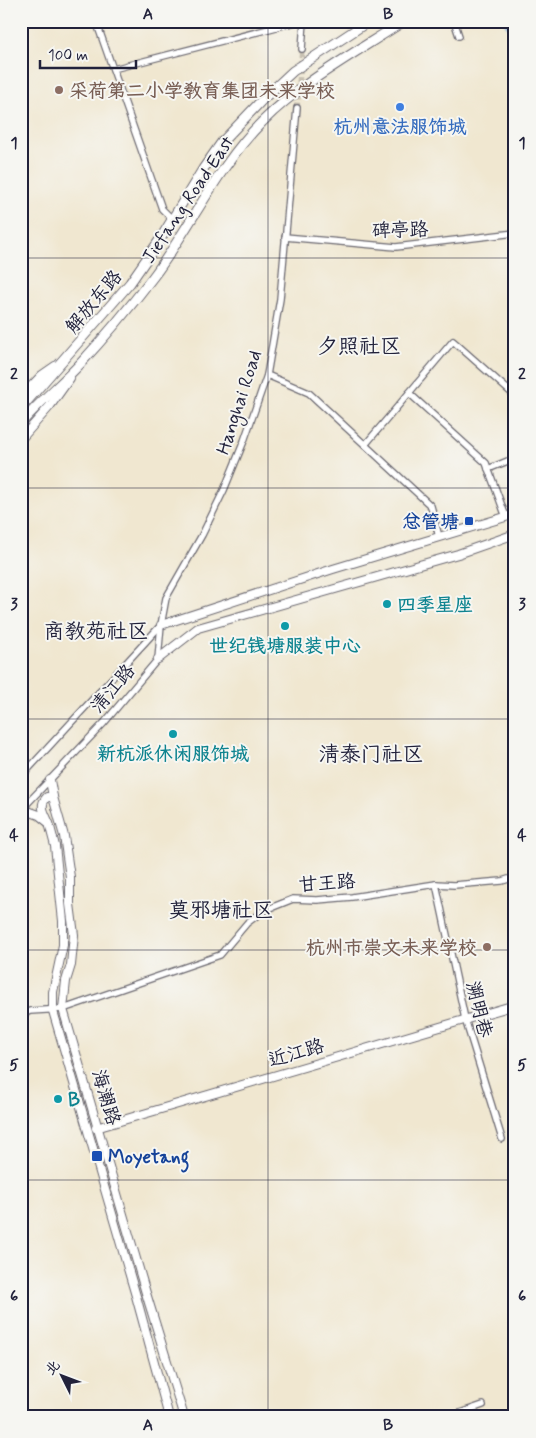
<svg xmlns="http://www.w3.org/2000/svg" width="536" height="1438" font-family="Mynerve,'LXGW WenKai TC',sans-serif">
  <rect width="100%" height="100%" fill="#f6f6f2"/>
  <filter id="ink" filterUnits="userSpaceOnUse"><feTurbulence type="fractalNoise" baseFrequency=".02" numOctaves="2"/><feDisplacementMap in="SourceGraphic" scale="10" xChannelSelector="R" yChannelSelector="G"/><feConvolveMatrix kernelMatrix="1 2 1 2 8 2 1 2 1" color-interpolation-filters="sRGB"/></filter>
  <filter id="wash" filterUnits="userSpaceOnUse"><feTurbulence type="fractalNoise" baseFrequency=".0096" numOctaves="4" result="noise"/><feDisplacementMap in="SourceGraphic" scale="20" xChannelSelector="R" yChannelSelector="G"/><feGaussianBlur stdDeviation="1.12" result="paint"/><feColorMatrix in="noise" values="0 0 0 0 0 0 0 0 0 0 0 0 0 0 0 0 0 1.4 0 .05"/><feComposite in="paint" operator="in"/></filter>
  <g filter="url(#wash)">
    <rect width="100%" height="100%" fill="#f0e7d0"/>
    <g fill="none" stroke-linecap="round" stroke-linejoin="round">
      <polyline stroke="#62a4d6" stroke-width="7" points="507,21 515,31"/>
    </g>
  </g>
  <g filter="url(#ink)">
    <g fill="none" stroke-linecap="round" stroke-linejoin="round">
      <polyline stroke="#c7c0b2" stroke-width="5.5" stroke-dasharray="5.5 3" stroke-linecap="butt" points="297,108 302,49"/>
      <defs>
        <g id="street">
          <polyline points="96,21 162,209 172,219"/>
          <polyline points="454,21 459,36"/>
          <polyline points="302,49 304,21"/>
          <polyline points="113,69 296,22"/>
          <polyline points="285,237 396,247 515,233"/>
          <polyline points="267,375 309,393 431,506 439,537"/>
          <polyline points="409,393 486,463 506,517"/>
          <polyline points="365,445 453,341 515,396"/>
          <polyline points="488,469 515,458"/>
          <polyline points="21,777 161,625"/>
          <polyline points="21,810 104,723 158,659 161,625 166,598 202,535 224,490 244,441 267,375 280,299 297,108"/>
          <polyline points="436,884 465,1019 502,1139"/>
          <polyline points="21,1015 30,1011 63,1009 220,955 247,923 263,911 293,899 317,900 352,897 436,884 454,885 502,881 515,877"/>
          <polyline points="448,1417 483,1405"/>
        </g>
        <g id="secondary">
          <polyline points="21,397 42,375 55,366"/>
          <polyline points="21,439 50,406 70,378"/>
          <polyline points="161,625 333,569 515,514"/>
          <polyline points="158,659 198,628 458,554 515,534"/>
          <polyline points="50,780 53,797 64,836 70,877 70,904 74,935 71,965 66,981 63,1009 146,1293 184,1417"/>
          <polyline points="22,809 39,815 49,823 55,846 63,921 63,945 53,992 53,1011 136,1296 169,1417"/>
          <path d="M 48,821 C 44,812 39,805 47,797 L 53,797"/>
          <polyline points="96,1128 515,1005"/>
        </g>
        <g id="primary">
          <polyline points="21,408 130,283 159,241 203,169 222,142 263,99 293,71 369,21"/>
          <path d="M 21,423 C 40,402 61,384 80,364 C 106,336 130,307 153,277 C 191,227 217,167 262,122 C 303,81 355,53 404,21"/>
        </g>
      </defs>
      <use href="#street" stroke="#6a676f" stroke-width="8"/>
      <use href="#secondary" stroke="#6a676f" stroke-width="10"/>
      <use href="#primary" stroke="#6a676f" stroke-width="11"/>
      <use href="#street" stroke="#fff" stroke-width="5.5"/>
      <use href="#secondary" stroke="#fff" stroke-width="8"/>
      <use href="#primary" stroke="#fff" stroke-width="9"/>
    </g>
  </g>
  <path fill="none" stroke="#22223b" stroke-width="1" stroke-opacity="0.55" d="M 268,21 L 268,1417M 21,258 L 515,258M 21,488 L 515,488M 21,719 L 515,719M 21,950 L 515,950M 21,1180 L 515,1180"/>
  <g fill="#8d6e63" stroke="#f6f6f2" stroke-width="2">
    <circle cx="59" cy="90" r="5"/>
    <circle cx="487" cy="947" r="5"/>
  </g>
  <circle fill="#3f7fe0" stroke="#f6f6f2" stroke-width="2" cx="400" cy="107" r="5"/>
  <g fill="#1a4fb4" stroke="#f6f6f2" stroke-width="2">
    <rect x="464" y="516" width="10" height="10" rx="2.5"/>
    <rect x="91" y="1150" width="12" height="12" rx="2.5"/>
  </g>
  <g fill="#0f9aa8" stroke="#f6f6f2" stroke-width="2">
    <circle cx="387" cy="604" r="5"/>
    <circle cx="285" cy="626" r="5"/>
    <circle cx="173" cy="734" r="5"/>
    <circle cx="58" cy="1099" r="5"/>
  </g>
  <g text-anchor="middle" stroke-width="4" stroke-linejoin="round" paint-order="stroke">
    <g font-size="19" font-weight="bold" fill="#785e54" stroke="#f6f6f2" text-anchor="start">
      <text x="69" y="97">采荷第二小学教育集团未来学校</text>
      <text x="477" y="954" text-anchor="end">杭州市崇文未来学校</text>
    </g>
    <g font-size="19" font-weight="bold" fill="#366cbe" stroke="#f6f6f2">
      <text x="400" y="133">杭州意法服饰城</text>
    </g>
    <g font-size="19" fill="#22223b" stroke="#f6f6f2">
      <text transform="translate(187 199) rotate(-56)" y="7">Jiefang Road East</text>
      <text transform="translate(400 229) rotate(-1)" y="7">碑亭路</text>
      <text transform="translate(93 301) rotate(-50)" y="7">解放东路</text>
      <text transform="translate(238 402) rotate(-72)" y="7">Hanghai Road</text>
      <text transform="translate(112 688) rotate(-50)" y="7">清江路</text>
      <text transform="translate(327 882) rotate(-4)" y="7">甘王路</text>
      <text transform="translate(480 1009) rotate(76)" y="7">溯明巷</text>
      <text transform="translate(296 1052) rotate(-16)" y="7">近江路</text>
      <text transform="translate(107 1097) rotate(73)" y="7">海潮路</text>
    </g>
    <g font-size="19" font-weight="bold" fill="#164399" stroke="#f6f6f2" text-anchor="end">
      <text x="459" y="528">总管塘</text>
      <text x="108" y="1163" text-anchor="start">Moyetang</text>
    </g>
    <g font-size="19" font-weight="bold" fill="#0d838f" stroke="#f6f6f2" text-anchor="start">
      <text x="397" y="611">四季星座</text>
      <text x="285" y="652" text-anchor="middle">世纪钱塘服装中心</text>
      <text x="173" y="760" text-anchor="middle">新杭派休闲服饰城</text>
      <text x="68" y="1106">B</text>
    </g>
    <g font-size="21" fill="#22223b" stroke="#f6f6f2">
      <text x="359" y="353">夕照社区</text>
      <text x="96" y="638">商教苑社区</text>
      <text x="371" y="761">清泰门社区</text>
      <text x="221" y="917">莫邪塘社区</text>
    </g>
  </g>
  <rect width="536" height="1438" fill="none" stroke="#f6f6f2" stroke-width="55"/>
  <g transform="translate(62 1376) rotate(312)" stroke="#f6f6f2" stroke-width="4" paint-order="stroke">
  <path d="M0-4L9 19L0 12L-9 19Z" fill="#22223b"/>
  <text y="-8" font-size="14" font-weight="bold" text-anchor="middle" fill="#22223b">北</text>
  </g>
  <path d="M40 60v8h96v-8" fill="none" stroke="#22223b" stroke-width="2.5"/>
  <text x="48" y="60" font-size="15" fill="#22223b" stroke="#f6f6f2" stroke-width="4" paint-order="stroke">100 m</text>
  <rect x="28" y="28" width="480" height="1382" fill="none" stroke="#22223b" stroke-width="2"/>
  <g font-size="16" text-anchor="middle" font-weight="bold" fill="#22223b">
    <text x="148" y="19">A</text>
    <text x="388" y="19">B</text>
    <text x="14" y="148">1</text>
    <text x="522" y="148">1</text>
    <text x="14" y="379">2</text>
    <text x="522" y="379">2</text>
    <text x="14" y="609">3</text>
    <text x="522" y="609">3</text>
    <text x="14" y="840">4</text>
    <text x="522" y="840">4</text>
    <text x="14" y="1070">5</text>
    <text x="522" y="1070">5</text>
    <text x="14" y="1301">6</text>
    <text x="522" y="1301">6</text>
    <text x="148" y="1430">A</text>
    <text x="388" y="1430">B</text>
  </g>
</svg>
